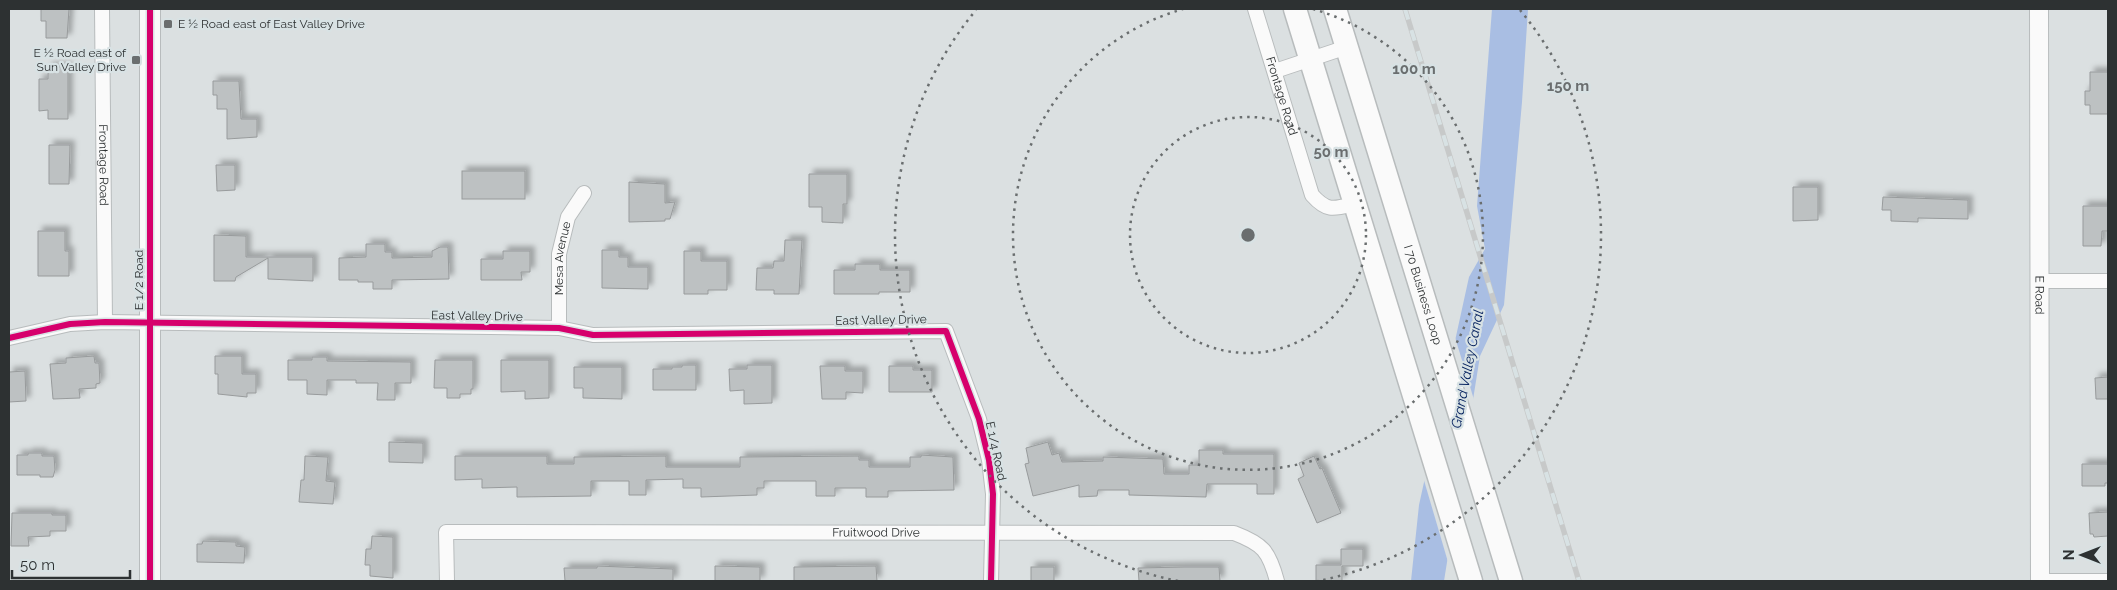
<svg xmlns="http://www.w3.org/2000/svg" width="2117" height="590" font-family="Raleway,sans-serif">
  <defs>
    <filter id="shadow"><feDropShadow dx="4.5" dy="-4.5" stdDeviation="2.5" flood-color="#0004"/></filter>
  </defs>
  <rect width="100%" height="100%" fill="#dbe0e1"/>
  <polygon fill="#a9bee3" points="1492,9 1528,9 1522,102 1504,305 1480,356 1444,581 1411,581 1419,505 1469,277 1485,249 1477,206"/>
  <polygon fill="#dbe0e1" points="1454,334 1475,403 1448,562 1423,477"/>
  <g fill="#bdc1c2" stroke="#989b9c" filter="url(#shadow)">
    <polygon points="41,9 69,9 67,38 46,38 46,21 41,21"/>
    <polygon points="48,67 68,67 68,119 48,119 48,110 39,111 39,79 48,79"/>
    <polygon points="2090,72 2108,72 2108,114 2090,114 2090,105 2085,105 2085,91 2090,91"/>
    <polygon points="213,81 239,81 241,119 257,119 257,137 227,139 227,109 217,109 217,95 213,95"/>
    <polygon points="49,145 70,145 69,184 49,184"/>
    <polygon points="216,165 235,165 235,190 217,191"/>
    <rect x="462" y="171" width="63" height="28"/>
    <polygon points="809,174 847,174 847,204 843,204 843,223 822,222 822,207 809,207"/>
    <polygon points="629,182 665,184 665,203 675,202 670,219 665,219 665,221 629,222"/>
    <polygon points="1793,187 1818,187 1818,220 1793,221"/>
    <polygon points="1883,197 1968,200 1968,219 1918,218 1918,222 1891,221 1891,210 1882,210"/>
    <polygon points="2083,206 2108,206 2108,231 2102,231 2101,246 2083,246"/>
    <polygon points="38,231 65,231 65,251 69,251 69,276 38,276"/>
    <polygon points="214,235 246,236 246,257 313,257 313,281 268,279 268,258 236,277 235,281 214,281"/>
    <polygon points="785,240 802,240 799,294 774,294 774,290 756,290 757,268 773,268 774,261 784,261"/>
    <polygon points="366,244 385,244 385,252 392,252 392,258 432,257 432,251 440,247 448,247 449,279 392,280 392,289 373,289 373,282 358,282 358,280 339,280 339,258 366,257"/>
    <polygon points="602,250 619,250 619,257 628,257 628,267 648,267 648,289 602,288"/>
    <polygon points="503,251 530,251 530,272 521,272 522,280 481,280 481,259 503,259"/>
    <polygon points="684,251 701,251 701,261 727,261 727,290 708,290 708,294 684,294"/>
    <polygon points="855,264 880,264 880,270 910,270 910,292 879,292 879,294 834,294 834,270 855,270"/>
    <polygon points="94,356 95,363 99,363 100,383 96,384 96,388 79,389 80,398 53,399 50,364 66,363 66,358"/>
    <polygon points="215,356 242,356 242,374 256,374 256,393 247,393 247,397 218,394 218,374 215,374"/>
    <polygon points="312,357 327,357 327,361 411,362 411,383 395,383 395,400 377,400 378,383 356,383 356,380 327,380 327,395 307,394 307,380 288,380 288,360 312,360"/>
    <polygon points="435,360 473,360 473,389 471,389 471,394 460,394 460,398 447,398 447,388 434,388"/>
    <polygon points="501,360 549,360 549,398 525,399 525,391 501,392"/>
    <polygon points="682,365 696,365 696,390 653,390 653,369 672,369 672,367 682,367"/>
    <polygon points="747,365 772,365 772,403 744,404 744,390 730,391 729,369 747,369"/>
    <polygon points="820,366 845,366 845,371 863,371 863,393 846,392 846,399 822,399"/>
    <polygon points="889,366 913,366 913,370 932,370 932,392 889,392"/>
    <polygon points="574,367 622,367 622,399 583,398 583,388 574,388"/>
    <polygon points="25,371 26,401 9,402 9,372"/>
    <polygon points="2108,377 2108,399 2096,399 2095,378"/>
    <polygon points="389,442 423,443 423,463 389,462"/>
    <polygon points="1048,442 1052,455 1059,453 1062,462 1103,461 1103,457 1163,459 1164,474 1189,474 1189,465 1199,465 1199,450 1223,450 1223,454 1274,454 1274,494 1257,494 1257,484 1207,484 1206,497 1129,495 1129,490 1098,490 1097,496 1079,497 1079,485 1033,496 1025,464 1029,463 1026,448"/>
    <polygon points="28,453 42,453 42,456 54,456 55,470 53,477 40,477 40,475 17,475 17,455 28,455"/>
    <polygon points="921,455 953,457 954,490 888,491 888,497 866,497 866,488 835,488 835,496 816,496 816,481 764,481 764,488 757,488 757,495 701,497 701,488 683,488 683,479 646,480 646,495 629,495 629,481 591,481 591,496 517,497 517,487 482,488 482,479 455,480 455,456 547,456 547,464 574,464 574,457 666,456 666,467 740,467 740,457 859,456 859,460 869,460 869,467 910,467 910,457 921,457"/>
    <polygon points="305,456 328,457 326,481 335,482 333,504 299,502 301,480 304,480"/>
    <polygon points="1314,456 1320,469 1322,468 1341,513 1317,523 1298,479 1304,476 1299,463"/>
    <polygon points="2082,464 2108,464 2108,483 2105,483 2105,486 2082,486"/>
    <polygon points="2108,512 2108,536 2094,537 2093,534 2090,534 2089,513"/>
    <polygon points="12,513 52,513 52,515 66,515 66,531 50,531 50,536 28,537 29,546 11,546"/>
    <polygon points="372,536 393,537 393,578 370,576 370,565 365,565 366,549 371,549"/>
    <polygon points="203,541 236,542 236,546 245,547 244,563 197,562 197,544 202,544"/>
    <polygon points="1341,549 1363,549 1363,566 1342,566 1342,581 1316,581 1316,565 1341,565"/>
    <polygon points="597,566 673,569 673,581 565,581 564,568 597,568"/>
    <polygon points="715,566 760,567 760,581 715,581"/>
    <polygon points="876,566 877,581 794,581 794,567"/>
    <rect x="1031" y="567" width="23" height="14"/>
    <polygon points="1184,567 1219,567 1220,581 1139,581 1138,568"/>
  </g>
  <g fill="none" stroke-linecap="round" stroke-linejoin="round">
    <defs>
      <g id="minor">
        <path id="s1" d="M 102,9 L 105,322"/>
        <path id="s2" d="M 1255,9 L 1312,195 C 1327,212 1334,209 1354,204"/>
        <polyline points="1275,71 1347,47"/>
        <polyline points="2040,281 2108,281"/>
        <path id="s3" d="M 559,328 L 559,254 L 568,217 L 584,193"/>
        <polyline points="9,338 70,324 105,322 559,328 593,335 946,331 979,419 989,460 993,494 991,581"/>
        <path id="s4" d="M 447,581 L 446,532 L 1234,533 C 1263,544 1269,551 1277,581"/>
        <polyline points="2040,581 2108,581"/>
      </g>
      <g id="tertiary">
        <path id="s5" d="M 2039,9 L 2040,581"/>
      </g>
      <polyline id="secondary" points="150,581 150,9"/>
      <g id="primary">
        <polyline points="1295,9 1471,581"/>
        <path id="s6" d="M 1335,9 L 1511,581"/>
      </g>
    </defs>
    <use href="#minor" stroke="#b8bcbd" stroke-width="16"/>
    <use href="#tertiary" stroke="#b8bcbd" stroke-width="20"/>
    <use href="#secondary" stroke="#b8bcbd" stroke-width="22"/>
    <use href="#primary" stroke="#b8bcbd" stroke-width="25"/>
    <use href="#minor" stroke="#fafafa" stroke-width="14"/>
    <use href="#tertiary" stroke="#fafafa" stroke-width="18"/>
    <use href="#secondary" stroke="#fafafa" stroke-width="20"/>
    <use href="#primary" stroke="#fafafa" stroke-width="22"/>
    <defs>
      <polyline id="rail" points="1405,9 1579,581"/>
    </defs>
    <use href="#rail" stroke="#c7c9c9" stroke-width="5.5"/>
    <use href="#rail" stroke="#d8e2e4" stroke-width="4" stroke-dasharray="11" stroke-linecap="butt"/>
    <defs>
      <g id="cycleway">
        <polyline points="9,338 70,324 105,322 559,328 593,335 946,331 979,419 989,460 993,494 991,581"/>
        <polyline points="150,581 150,9"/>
      </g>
    </defs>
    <use href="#cycleway" stroke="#d8e2e4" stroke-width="9"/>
    <use href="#cycleway" stroke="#d6006c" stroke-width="6"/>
  </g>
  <g fill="none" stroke="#6a6e6f" stroke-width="2.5" stroke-dasharray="2.5 5">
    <circle cx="1248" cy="235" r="118"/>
    <path d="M1313 9A235 235 0 1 1 1183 9"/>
    <path d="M1178 581A353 353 0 0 1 976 10M1520 10A353 353 0 0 1 1318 581"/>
  </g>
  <g fill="#6a6e6f" stroke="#d8e2e4" stroke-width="2">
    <rect x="163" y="19" width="10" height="10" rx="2.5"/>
    <rect x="131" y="55" width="10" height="10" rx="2.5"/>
  </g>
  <g text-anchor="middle" stroke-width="4.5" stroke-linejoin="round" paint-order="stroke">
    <g font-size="12" fill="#2d3132" stroke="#d8e2e4" text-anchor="start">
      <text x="178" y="28">E ½ Road east of East Valley Drive</text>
      <text x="126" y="57" text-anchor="end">E ½ Road east of<tspan x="126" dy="14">Sun Valley Drive</tspan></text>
    </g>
    <g font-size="12" fill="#2d3132" stroke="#d8e2e4">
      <text dy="4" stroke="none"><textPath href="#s2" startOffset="91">Frontage Road</textPath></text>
      <text dy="4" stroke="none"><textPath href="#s1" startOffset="156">Frontage Road</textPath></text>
      <text dy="4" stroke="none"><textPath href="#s3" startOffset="70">Mesa Avenue</textPath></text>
      <text transform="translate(139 280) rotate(-90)" y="4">E 1/2 Road</text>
      <text dy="4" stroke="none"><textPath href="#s6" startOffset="299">I 70 Business Loop</textPath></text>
      <text dy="4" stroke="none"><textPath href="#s5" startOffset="286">E Road</textPath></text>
      <text transform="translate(477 316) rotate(1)" y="4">East Valley Drive</text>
      <text transform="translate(881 320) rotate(-1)" y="4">East Valley Drive</text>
      <text transform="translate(996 451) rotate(78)" y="4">E 1/4 Road</text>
      <text dy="4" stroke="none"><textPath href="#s4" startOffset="479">Fruitwood Drive</textPath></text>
    </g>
    <g font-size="14" font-style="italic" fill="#082460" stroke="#d8e2e4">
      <text transform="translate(1467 369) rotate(-79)" y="5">Grand Valley Canal</text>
    </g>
  </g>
  <circle cx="1248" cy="235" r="8" fill="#6a6e6f" stroke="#d8e2e4" stroke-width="2.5"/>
  <g font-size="15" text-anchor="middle" font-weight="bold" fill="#6a6e6f" stroke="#d8e2e4" stroke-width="4.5" stroke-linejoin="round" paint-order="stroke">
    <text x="1414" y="74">100 m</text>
    <text x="1568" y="91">150 m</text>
    <text x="1331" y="157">50 m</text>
  </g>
  <rect width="2117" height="590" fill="none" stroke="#2d3132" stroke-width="20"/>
  <g transform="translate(2082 555) rotate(270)" stroke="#d8e2e4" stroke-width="4" paint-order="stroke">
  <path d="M0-4L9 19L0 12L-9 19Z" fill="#2d3132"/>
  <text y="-8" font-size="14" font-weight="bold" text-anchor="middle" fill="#2d3132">N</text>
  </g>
  <path d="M12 570v8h118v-8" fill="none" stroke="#2d3132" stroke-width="2.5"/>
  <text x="20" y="570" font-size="15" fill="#2d3132" stroke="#d8e2e4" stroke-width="4" paint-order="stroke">50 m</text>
</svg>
